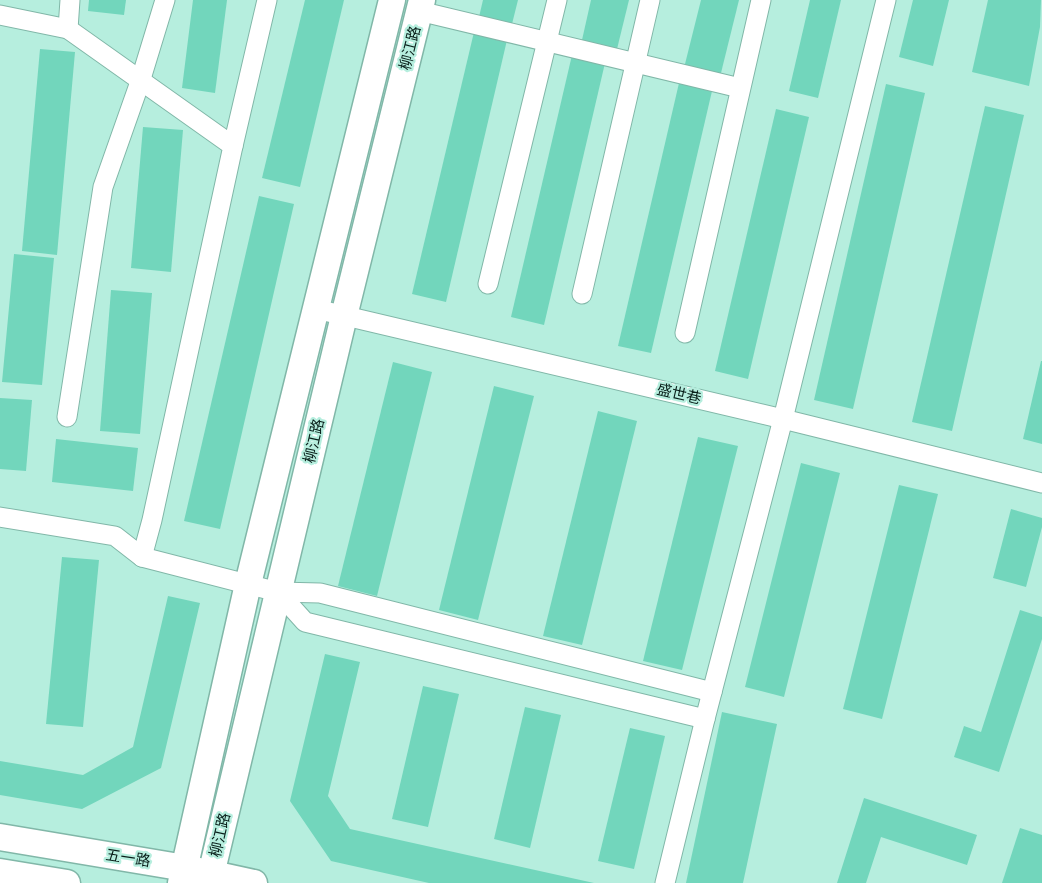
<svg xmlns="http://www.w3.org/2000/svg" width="1042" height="883" font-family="'Roboto Condensed','Noto Sans SC',sans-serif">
  <rect width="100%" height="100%" fill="#b6eede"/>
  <g fill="#72d6bc">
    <polygon points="89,0 126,0 124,15 88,11"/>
    <polygon points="193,0 227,0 215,93 182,88"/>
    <polygon points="305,0 344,0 300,187 262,178"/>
    <polygon points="483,0 518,0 512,24 479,17"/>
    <polygon points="591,0 629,0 617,49 582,40"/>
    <polygon points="701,0 739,0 720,77 684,68"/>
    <polygon points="810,0 841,0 818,98 789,91"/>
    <polygon points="913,0 949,0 933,66 899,57"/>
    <polygon points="988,0 1041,0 1040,27 1029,86 972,72"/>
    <polygon points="474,32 507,40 446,302 412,294"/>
    <polygon points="40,49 75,52 57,255 22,251"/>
    <polygon points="572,55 605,63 544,325 511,317"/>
    <polygon points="679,83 712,91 651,353 618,346"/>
    <polygon points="886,84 925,93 853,409 814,400"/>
    <polygon points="985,106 1024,115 952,431 912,422"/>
    <polygon points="776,109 809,117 748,379 715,371"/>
    <polygon points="143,127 183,130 171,272 131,268"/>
    <polygon points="259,196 294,204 220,529 184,521"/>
    <polygon points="14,254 54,258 42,385 2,382"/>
    <polygon points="111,290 152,293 140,434 100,431"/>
    <polygon points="1041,361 1042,361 1042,444 1023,439"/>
    <polygon points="393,362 432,372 377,596 338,586"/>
    <polygon points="494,386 534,396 478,620 439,610"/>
    <polygon points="0,398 32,400 26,471 0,469"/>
    <polygon points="598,411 637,421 582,645 543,636"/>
    <polygon points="698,437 738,446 682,670 643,661"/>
    <polygon points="56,439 138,448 133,491 52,482"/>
    <polygon points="801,463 840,473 784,697 745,687"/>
    <polygon points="899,485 938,494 882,719 843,709"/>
    <polygon points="1011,509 1042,518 1042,527 1026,587 993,578"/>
    <polygon points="62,557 99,560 83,727 46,724"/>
    <polygon points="168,596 200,603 161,768 82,809 0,795 0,761 83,775 133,747"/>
    <polygon points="1020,610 1042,617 1042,639 999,772 954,757 964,726 981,732"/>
    <polygon points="325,654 360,662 328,796 350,829 594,883 429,883 331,861 290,801"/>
    <polygon points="423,686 459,694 428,827 392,819"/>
    <polygon points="525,707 561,715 530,848 494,839"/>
    <polygon points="722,712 777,724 743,883 686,883"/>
    <polygon points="630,728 665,736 634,869 598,861"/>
    <polygon points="864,798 977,835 967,865 881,837 866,883 837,883"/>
    <polygon points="1020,828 1042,835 1042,883 1002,883"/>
  </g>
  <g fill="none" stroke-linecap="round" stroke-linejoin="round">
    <defs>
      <g id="street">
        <polyline points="419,11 740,88"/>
        <polyline points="0,15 68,29 233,146 152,520 142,557"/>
        <polyline points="68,29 70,0"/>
        <polyline points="233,146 267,0"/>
        <polyline points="488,284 557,0"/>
        <polyline points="582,294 650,0"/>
        <polyline points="316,309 783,419 1042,483"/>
        <polyline points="685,333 761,0"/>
        <polyline points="67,417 103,187 140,82 165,0"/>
        <polyline points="0,517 115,536 142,557 278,592 305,622 705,719"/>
        <polyline points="278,592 320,593 712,692"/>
        <polyline points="665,883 705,719 783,419 886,0"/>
      </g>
      <g id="secondary">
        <polyline points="0,837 185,868 254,883"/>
        <polyline points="0,872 67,883"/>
        <polyline points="181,883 248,584 392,0"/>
        <polyline points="209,883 344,316 422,0"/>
      </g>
    </defs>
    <use href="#street" stroke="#81b7a8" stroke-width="21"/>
    <use href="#secondary" stroke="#81b7a8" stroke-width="29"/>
    <use href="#street" stroke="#fff" stroke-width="19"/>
    <use href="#secondary" stroke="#fff" stroke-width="26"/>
  </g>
  <g text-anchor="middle" stroke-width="4.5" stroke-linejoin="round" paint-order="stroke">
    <g font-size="15" fill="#091f1a" stroke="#b6eede">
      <text transform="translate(410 48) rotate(-76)" y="5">柳江路</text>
      <text transform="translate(679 394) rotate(13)" y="5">盛世巷</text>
      <text transform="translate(314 441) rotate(-77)" y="5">柳江路</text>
      <text transform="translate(220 835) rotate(-77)" y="5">柳江路</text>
      <text transform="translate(128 858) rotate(9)" y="5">五一路</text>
    </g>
  </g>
</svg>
